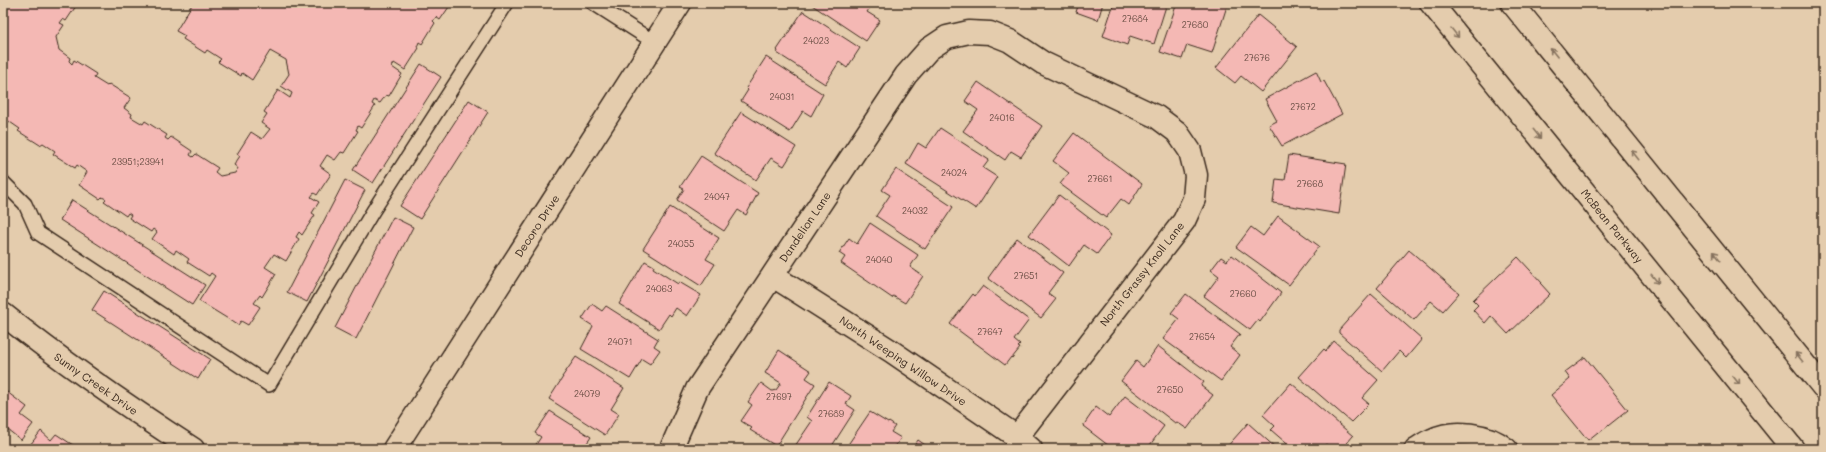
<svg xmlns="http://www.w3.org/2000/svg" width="1826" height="452" font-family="Mali,sans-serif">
  <rect width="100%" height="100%" fill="#e4ccad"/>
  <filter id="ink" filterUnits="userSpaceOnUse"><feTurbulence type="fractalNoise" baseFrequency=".025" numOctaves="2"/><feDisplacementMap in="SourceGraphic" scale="8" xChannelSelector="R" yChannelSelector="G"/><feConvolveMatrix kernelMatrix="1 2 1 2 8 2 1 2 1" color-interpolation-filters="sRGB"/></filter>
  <g filter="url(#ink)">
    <g fill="#f4b8b4" stroke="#3b2a1e">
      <polygon points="3,3 78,3 66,21 63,19 60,23 64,25 56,37 59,50 70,58 69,61 72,64 74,60 96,74 94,78 107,86 109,84 131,98 124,108 132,114 131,117 143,124 145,121 167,135 165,138 168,140 171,137 192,151 190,155 193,157 196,154 218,168 215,172 220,176 235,173 238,168 234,165 240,156 237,154 251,132 262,139 270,129 261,123 267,114 264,112 278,90 290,98 292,93 281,86 289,74 286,60 270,51 252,80 242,73 241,76 218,62 221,59 207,50 205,53 183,39 185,36 176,31 193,3 293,3 301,8 303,3 451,4 440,20 436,17 433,21 435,23 422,44 419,42 417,47 419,48 405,70 394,63 392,67 402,74 389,96 386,95 380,103 374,100 372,104 375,106 361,128 358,126 356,130 358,131 344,153 341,152 335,160 327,155 320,166 331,174 317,195 314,193 311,197 319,202 312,213 315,215 302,235 299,232 296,237 299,239 286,261 274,254 265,267 276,274 262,297 260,295 254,303 260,307 248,325 241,321 238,325 199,301 215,276 211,273 209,276 187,262 189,259 176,250 174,254 152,239 157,232 153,229 151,232 129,218 131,215 128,213 126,216 104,201 106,199 102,197 100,199 79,185 87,172 77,165 75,168 53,154 55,151 43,143 40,145 18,131 20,129 7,120 5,122 3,121"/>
      <polygon points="809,3 870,3 871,6 867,12 880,20 866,41"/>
      <polygon points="1079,3 1103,3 1098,20 1076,12"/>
      <polygon points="1114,3 1167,3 1154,44 1130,36 1127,45 1103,36"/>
      <polygon points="1177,3 1219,3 1227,6 1212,53 1187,45 1182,59 1160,52"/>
      <polygon points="803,11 860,48 847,68 839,62 825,84 777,53 778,51 777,50"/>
      <polygon points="1258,15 1297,47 1261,92 1241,76 1235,83 1216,68"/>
      <polygon points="766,57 823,94 811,116 803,111 790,132 741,101 748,90 746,88"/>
      <polygon points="421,64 441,77 373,183 353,170"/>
      <polygon points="1316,71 1321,82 1324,81 1342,114 1282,146 1269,125 1277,121 1265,99"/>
      <polygon points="978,82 1042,126 1021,157 1011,151 1005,160 963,131 978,110 965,101"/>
      <polygon points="469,100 488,112 420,219 400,206"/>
      <polygon points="741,112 796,147 784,166 771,158 756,180 714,153"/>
      <polygon points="940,128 989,160 983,168 997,177 976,209 906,164 918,143 926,148"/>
      <polygon points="1074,133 1142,184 1129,205 1121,199 1106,218 1060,184 1069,173 1053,161"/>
      <polygon points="1289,155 1346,164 1339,214 1273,203 1276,179 1285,180"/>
      <polygon points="701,156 758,193 746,215 738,210 724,231 677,200 684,189 680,187"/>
      <polygon points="896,169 953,207 925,249 876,216 890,195 882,190"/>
      <polygon points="345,180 365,190 307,302 287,292"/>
      <polygon points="1059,195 1111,235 1097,254 1084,245 1069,266 1029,235"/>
      <polygon points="72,200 205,285 192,305 60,220"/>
      <polygon points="670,207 719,238 706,259 715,264 701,286 643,249"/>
      <polygon points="1278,216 1319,246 1289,285 1236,247 1251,227 1263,236"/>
      <polygon points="393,217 413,227 356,339 335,328"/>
      <polygon points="870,223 918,255 910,267 923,276 905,303 893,296 892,298 841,263 845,257 839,253 849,238 857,244"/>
      <polygon points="1017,238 1063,273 1048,293 1056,299 1041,318 988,278"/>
      <polygon points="1409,250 1459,293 1443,311 1431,301 1414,320 1377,288"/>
      <polygon points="1232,255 1281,293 1260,322 1258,320 1250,330 1204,296 1219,276 1211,270 1221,257 1227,261"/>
      <polygon points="1518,257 1542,283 1541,284 1550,294 1508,334 1491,316 1485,323 1473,310 1478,305 1473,300"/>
      <polygon points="645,261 654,266 653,268 678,284 679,282 701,295 687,316 676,308 671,316 669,314 659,329 619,304"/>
      <polygon points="983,286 1029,320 1014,340 1020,345 1018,347 1020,348 1012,358 1011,357 1005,365 950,324 973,294 975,296"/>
      <polygon points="104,291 210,359 198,379 92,310"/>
      <polygon points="1186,294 1240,334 1230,347 1240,355 1221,381 1163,339 1179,319 1171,313"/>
      <polygon points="1371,294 1422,339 1406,358 1399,351 1382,371 1339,333 1339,330"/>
      <polygon points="592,304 602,311 606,306 658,339 654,346 660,350 650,364 642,359 630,379 581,349 593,326 582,319"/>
      <polygon points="1334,341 1378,380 1362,398 1369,404 1351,422 1299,377 1324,349 1326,351"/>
      <polygon points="1158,346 1204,382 1201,386 1213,395 1187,429 1177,422 1175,423 1121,381 1136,361 1143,367"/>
      <polygon points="779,350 811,371 806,378 815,384 776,446 750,430 752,428 741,421 752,405 748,402 761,383 772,391 776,390 781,383 765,373"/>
      <polygon points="576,357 624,388 611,409 619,414 605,435 549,399 563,377 562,377"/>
      <polygon points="1585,357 1628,410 1599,433 1598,432 1588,440 1551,395 1570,379 1565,372"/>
      <polygon points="829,382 851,396 846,404 855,410 830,449 793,449 812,421 807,417"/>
      <polygon points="1291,383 1353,436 1342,449 1331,449 1326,444 1321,449 1293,449 1271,430 1275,426 1263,415"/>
      <polygon points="3,389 27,407 21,415 33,424 21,440 3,426"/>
      <polygon points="1125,396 1164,426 1147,449 1113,449 1083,426 1096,407 1109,417"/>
      <polygon points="550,411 591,437 583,449 533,449 541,437 535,433"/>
      <polygon points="870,412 888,423 889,422 895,426 891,432 901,438 893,449 845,449"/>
      <polygon points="1248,423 1277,449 1225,449"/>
      <polygon points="41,431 51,440 56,434 79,449 35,449 30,445"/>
      <polygon points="918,440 931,449 912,449"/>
    </g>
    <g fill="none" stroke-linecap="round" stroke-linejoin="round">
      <defs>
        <g id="lane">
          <polyline points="593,3 654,42"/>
          <polyline points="3,182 25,204 38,233 269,385 373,211 507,3"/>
        </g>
        <g id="street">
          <polyline points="773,276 891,351 1017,437 1031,449"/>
          <path d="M 3,314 C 64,363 128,407 193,449"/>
          <polyline points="671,449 697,389 906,75 929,49 947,37 969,32 990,33 1010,41 1043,63 1157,117 1177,132 1190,151 1196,175 1194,199 1184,221 1017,437"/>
          <path d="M 1416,449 C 1421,446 1426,442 1432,440 C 1454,429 1488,434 1506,449"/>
        </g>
        <g id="secondary">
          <polyline points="1431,3 1793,449"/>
          <polyline points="1512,3 1823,387"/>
          <polyline points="394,449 680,3"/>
        </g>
      </defs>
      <use href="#lane" stroke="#3b2a1e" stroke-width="16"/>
      <use href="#street" stroke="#3b2a1e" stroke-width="25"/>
      <use href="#secondary" stroke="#3b2a1e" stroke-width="25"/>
      <use href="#lane" stroke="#e4ccad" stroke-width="13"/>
      <use href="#street" stroke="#e4ccad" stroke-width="22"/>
      <use href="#secondary" stroke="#e4ccad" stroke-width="22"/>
    </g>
    <defs><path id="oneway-shaft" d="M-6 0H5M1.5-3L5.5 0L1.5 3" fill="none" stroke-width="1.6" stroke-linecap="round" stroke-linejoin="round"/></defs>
    <g stroke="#87735e">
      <use href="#oneway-shaft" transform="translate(1455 33) rotate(51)"/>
      <use href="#oneway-shaft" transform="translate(1554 53) rotate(-129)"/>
      <use href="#oneway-shaft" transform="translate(1537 134) rotate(51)"/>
      <use href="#oneway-shaft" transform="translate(1635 155) rotate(-129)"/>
      <use href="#oneway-shaft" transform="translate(1717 256) rotate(-129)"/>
      <use href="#oneway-shaft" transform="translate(1655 279) rotate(51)"/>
      <use href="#oneway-shaft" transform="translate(1799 357) rotate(-129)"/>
      <use href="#oneway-shaft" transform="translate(1736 380) rotate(51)"/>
    </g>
  </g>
  <g text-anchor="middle" stroke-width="3" stroke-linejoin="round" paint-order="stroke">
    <g font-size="9" fill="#694e44">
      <text x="1135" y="22">27684</text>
      <text x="1195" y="28">27680</text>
      <text x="816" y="44">24023</text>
      <text x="1257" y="61">27676</text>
      <text x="782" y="100">24031</text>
      <text x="1303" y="110">27672</text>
      <text x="1002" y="121">24016</text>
      <text x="138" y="165">23951;23941</text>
      <text x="954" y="176">24024</text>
      <text x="1100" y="182">27661</text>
      <text x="1310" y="187">27668</text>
      <text x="717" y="200">24047</text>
      <text x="915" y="214">24032</text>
      <text x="681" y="247">24055</text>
      <text x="879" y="263">24040</text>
      <text x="1026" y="279">27651</text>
      <text x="659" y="292">24063</text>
      <text x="1243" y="297">27660</text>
      <text x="990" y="335">27647</text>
      <text x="1202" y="340">27654</text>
      <text x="620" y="345">24071</text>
      <text x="1170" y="393">27650</text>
      <text x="587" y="397">24079</text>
      <text x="779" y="400">27697</text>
      <text x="831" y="417">27689</text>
    </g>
    <g font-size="11" fill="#3b2a1e" stroke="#e4ccad">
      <text transform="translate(537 226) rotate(-57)" y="4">Decoro Drive</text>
      <text transform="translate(1612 226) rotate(51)" y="4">McBean Parkway</text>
      <text transform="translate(805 227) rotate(-56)" y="4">Dandelion Lane</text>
      <text transform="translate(1142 274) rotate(-52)" y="4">North Grassy Knoll Lane</text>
      <text transform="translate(903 361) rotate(34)" y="4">North Weeping Willow Drive</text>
      <text transform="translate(96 384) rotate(35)" y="4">Sunny Creek Drive</text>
    </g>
  </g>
  <rect width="1826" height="452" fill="none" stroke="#e4ccad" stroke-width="16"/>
  <rect x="8" y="8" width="1810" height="436" fill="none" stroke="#3b2a1e" stroke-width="1.5" filter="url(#ink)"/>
</svg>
